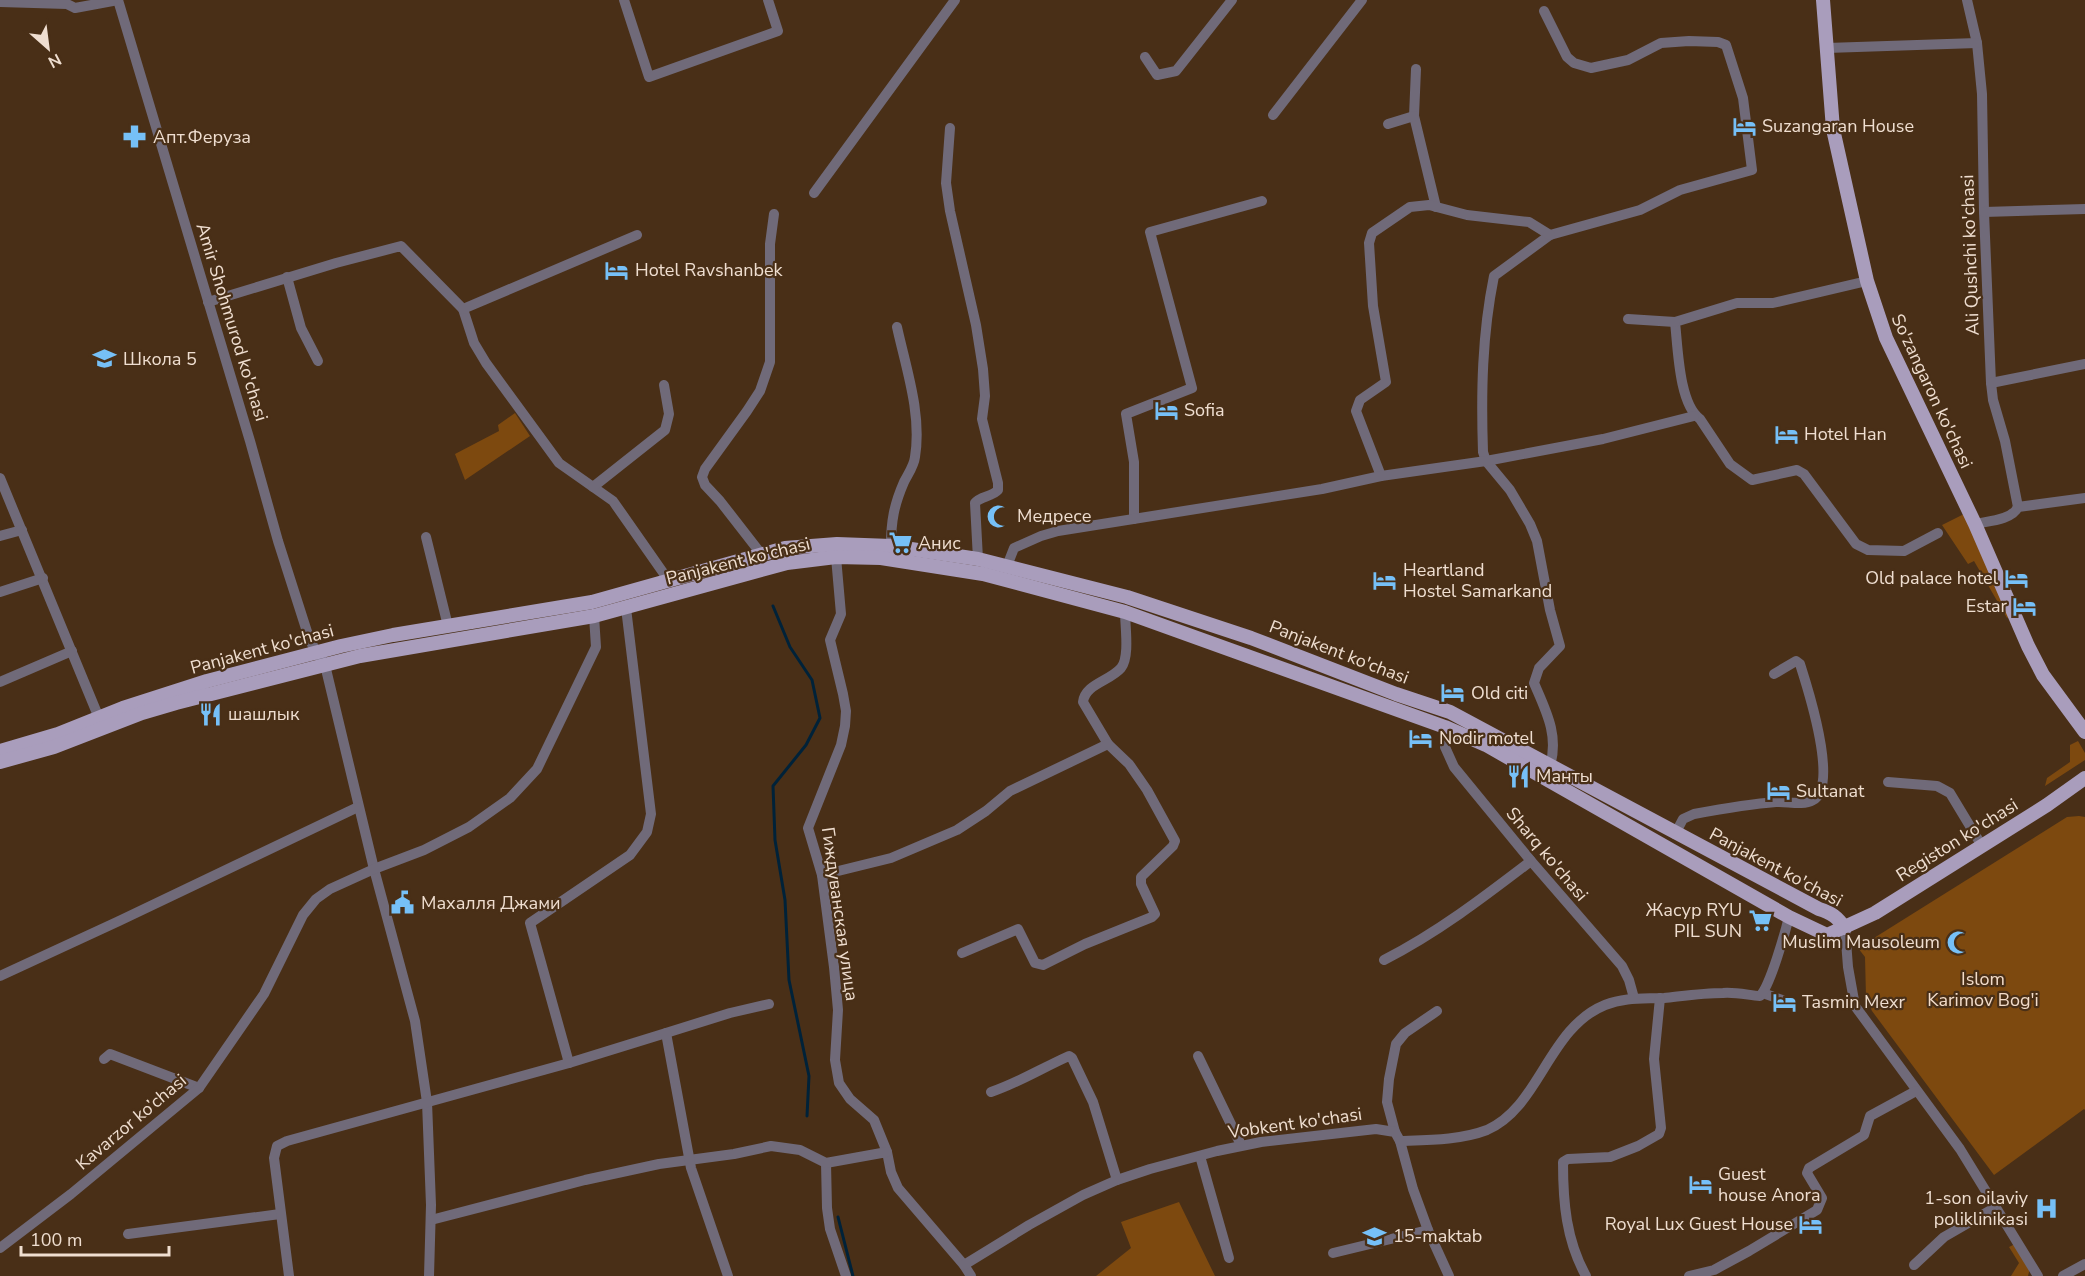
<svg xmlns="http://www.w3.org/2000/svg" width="2085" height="1276" font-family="'Nunito Sans',sans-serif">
  <rect width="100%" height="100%" fill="#492f17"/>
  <g fill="#7d490f">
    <polygon points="515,413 530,436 465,480 455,454 499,431 498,425"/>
    <polygon points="1964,514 2014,615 2007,618 1974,561 1968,564 1942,525"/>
    <polygon points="2078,741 2085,753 2085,760 2045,786 2047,778 2070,762 2070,745"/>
    <polygon points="2079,816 2085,817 2085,1110 2084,1109 1994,1175 1872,1011 1866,997 1865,957 1858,948 2067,817"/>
    <polygon points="1179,1202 1215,1276 1096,1276 1131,1248 1121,1222"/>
    <polygon points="2015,1244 2030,1268 2028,1276 2011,1276 2019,1263 2009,1247"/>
  </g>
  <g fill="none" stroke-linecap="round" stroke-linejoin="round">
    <g stroke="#002239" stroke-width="3">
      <polyline points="773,606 790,647 812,680 820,718 806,745 773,786 775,840 785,900 789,980 809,1076 807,1116"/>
      <polyline points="838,1217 853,1276"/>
    </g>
    <g stroke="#706a79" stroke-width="10">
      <polyline points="118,0 250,441 278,541 310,641 325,665 374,869 415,1021 427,1102 431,1205 429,1276"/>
      <polyline points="624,0 649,77 778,31 768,0"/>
      <polyline points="1967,0 1977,43 1982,94 1984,212 1991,383 1993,400 2005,441 2018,507"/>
      <polyline points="0,2 67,4 75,8 118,0"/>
      <path d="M 1544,11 L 1567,57 L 1574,63 L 1591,68 L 1628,60 L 1661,43 L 1689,41 L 1718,42 L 1726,45 L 1743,98 L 1752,170 L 1680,190 L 1640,210 L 1550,235 L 1494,276 C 1482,335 1481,393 1483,452 L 1486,461 L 1510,490 L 1530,524 L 1537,541 L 1550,610 L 1560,646 L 1539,668 L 1534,683 C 1546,711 1559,735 1550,766"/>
      <polyline points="1827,48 1977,43"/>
      <polyline points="1145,57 1157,75 1176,71 1232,0"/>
      <polyline points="1416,69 1414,116 1436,207"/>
      <polyline points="1273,115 1362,0"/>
      <polyline points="1388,124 1414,116"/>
      <path d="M 950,128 L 946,183 L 950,211 L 976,325 L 983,369 L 985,396 L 982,419 L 998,483 L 998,490 C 992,497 980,496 975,503 L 978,559"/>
      <polyline points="814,193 955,0"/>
      <polyline points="1984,212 2085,209"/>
      <polyline points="287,277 301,328 318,361"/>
      <path d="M 1867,281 L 1773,303 L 1737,303 L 1675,322 C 1678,349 1679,404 1700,419 L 1730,464 L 1752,480 L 1797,470 L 1804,474 L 1856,544 L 1868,550 L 1904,551 L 1938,533"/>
      <polyline points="208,302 336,263 401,246 463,309 474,343 486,363 559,463 613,501 669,581"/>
      <polyline points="463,309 637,235"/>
      <polyline points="1628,319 1675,322"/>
      <polyline points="1991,383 2085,364"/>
      <polyline points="1381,476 1356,411 1360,400 1386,382 1373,306 1369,243 1372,233 1410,207 1429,205 1467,215 1529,222 1550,235"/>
      <polyline points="0,478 99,718"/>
      <polyline points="593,487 665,430 669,414 664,385"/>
      <polyline points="1134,519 1134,462 1126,414 1192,388 1150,232 1262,201"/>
      <path d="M 1975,524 C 1989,521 2012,520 2018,507 L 2085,498"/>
      <polyline points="0,536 22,530"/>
      <polyline points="426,537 448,626"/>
      <path d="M 891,546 C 891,521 894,505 904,482 C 908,474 914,466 915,457 C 922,414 906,368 897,327"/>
      <polyline points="762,555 720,501 705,485 702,477 705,469 747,411 760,391 770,362 770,244 774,214"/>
      <polyline points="836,557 841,614 830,640 843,694 846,711 845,726 841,745 808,828 822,875 834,967 838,1010 835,1060 839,1083 850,1099 874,1120 887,1152 891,1172 898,1188 964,1265 971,1276"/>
      <polyline points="1007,566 1014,548 1041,536 1058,531 1322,489 1381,476 1486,461 1603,439 1694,416"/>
      <polyline points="0,592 43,578"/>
      <polyline points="0,682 72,651"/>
      <polyline points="1445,727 1445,747 1454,767 1531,861 1622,966 1629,980 1634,998"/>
      <path d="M 1108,744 L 1083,702 C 1085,684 1110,681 1121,668 C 1130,657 1125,626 1125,612"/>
      <polyline points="1888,782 1937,786 1950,793 1982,846"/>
      <path d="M 1675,834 L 1683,819 L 1694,814 C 1721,809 1749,804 1776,802 C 1787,801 1802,806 1813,800 C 1840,787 1807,686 1800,664 L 1796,661 L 1774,674"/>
      <polyline points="822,875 891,858 957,830 986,811 1010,791 1108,744 1129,764 1147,790 1175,841 1173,846 1141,877 1141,884 1155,914 1152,917 1085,944 1043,965 1035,963 1018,929 962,953"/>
      <polyline points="1845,928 1848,967 1855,1006 1960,1149 2038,1276"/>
      <path d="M 1384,960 C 1437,933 1484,897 1531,861"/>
      <polyline points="0,976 119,921 358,807"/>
      <polyline points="1763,993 1782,1000"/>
      <polyline points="666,1033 730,1013 769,1004"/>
      <polyline points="1198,1056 1241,1145"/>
      <polyline points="104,1059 110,1054 199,1088"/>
      <polyline points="569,1063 530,923 630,855 647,832 651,814 626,608"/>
      <path d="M 991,1092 C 1018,1083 1042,1068 1069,1056 L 1072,1058 L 1093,1102 L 1117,1180"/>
      <polyline points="1395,1132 1387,1102 1389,1079 1396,1044 1405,1033 1437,1011"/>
      <polyline points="1400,1141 1413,1189 1428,1230 1449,1276"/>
      <polyline points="1200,1156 1229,1258"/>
      <polyline points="826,1163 827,1208 830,1229 846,1276"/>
      <polyline points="431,1220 585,1180 659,1164 734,1154 771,1146 800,1150 826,1163 887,1152"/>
      <polyline points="128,1234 280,1214"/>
      <polyline points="0,1248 71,1194 199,1088 264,994 303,915 316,899 330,889 374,869 424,850 469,827 510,798 537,769 596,647 594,616"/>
      <polyline points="1333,1253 1428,1230"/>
      <path d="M 964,1265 L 1029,1225 L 1083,1195 L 1117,1180 L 1150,1169 L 1217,1151 L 1261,1142 L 1376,1129 L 1395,1132 L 1400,1141 C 1428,1140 1461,1140 1487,1130 C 1540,1107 1548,1028 1605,1005 C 1625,997 1643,999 1664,998 C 1683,996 1703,993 1723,993 C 1735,992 1748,995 1760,996 C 1770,986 1785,933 1789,917"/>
      <polyline points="1914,1265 1944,1237 1996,1207"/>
      <polyline points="289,1276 274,1158 277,1146 287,1141 569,1063 666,1033 691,1168 728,1276"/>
      <path d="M 1586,1276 C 1566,1240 1563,1202 1563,1162 L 1568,1159 L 1610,1157 L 1638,1146 L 1659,1134 L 1661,1128 L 1654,1059 L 1660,998"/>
      <polyline points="1689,1276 1714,1270 1749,1251 1817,1210 1822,1198 1807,1173 1809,1168 1864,1135 1870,1116 1916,1091"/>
      <polyline points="2063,1276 2085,1264"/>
    </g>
    <g stroke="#a99dbc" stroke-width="14">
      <polyline points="1823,0 1833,129 1867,281 1886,338 1975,524 2028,646 2043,675 2085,732"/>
      <path d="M 0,751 L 58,734 L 123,708 L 207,681 L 341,646 L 393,635 L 592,602 L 785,548 L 837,544 L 891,546 L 978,559 L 1127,597 L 1251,638 L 1396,694 L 1450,712 L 1819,909 C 1832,913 1837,917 1845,928"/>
      <polyline points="0,762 54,747 142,713 176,703 360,656 594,616 787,563 836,557 881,558 983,574 1125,612 1445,727 1486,745 1789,917 1827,935 1875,913 2047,805 2085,778"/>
    </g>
  </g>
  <defs>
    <symbol id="hotel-bare" viewBox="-9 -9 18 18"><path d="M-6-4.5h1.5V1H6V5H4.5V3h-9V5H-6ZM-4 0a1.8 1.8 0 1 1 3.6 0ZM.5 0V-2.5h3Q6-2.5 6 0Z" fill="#76c0f7" stroke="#492f17" stroke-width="2.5" paint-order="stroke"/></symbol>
    <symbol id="pharmacy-bare" viewBox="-9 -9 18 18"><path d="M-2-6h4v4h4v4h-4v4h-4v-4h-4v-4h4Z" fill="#76c0f7" stroke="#492f17" stroke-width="2.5" paint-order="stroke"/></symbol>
    <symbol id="school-bare" viewBox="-9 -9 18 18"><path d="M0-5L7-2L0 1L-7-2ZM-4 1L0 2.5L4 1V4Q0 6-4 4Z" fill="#76c0f7" stroke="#492f17" stroke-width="2.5" paint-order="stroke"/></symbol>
    <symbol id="mosque-bare" viewBox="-9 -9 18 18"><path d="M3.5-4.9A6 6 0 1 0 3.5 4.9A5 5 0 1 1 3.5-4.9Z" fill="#76c0f7" stroke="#492f17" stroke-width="2.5" paint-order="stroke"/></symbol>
    <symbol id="supermarket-bare" viewBox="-9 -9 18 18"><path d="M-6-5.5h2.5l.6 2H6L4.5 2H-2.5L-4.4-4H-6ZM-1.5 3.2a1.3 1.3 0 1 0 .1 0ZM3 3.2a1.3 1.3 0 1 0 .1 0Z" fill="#76c0f7" stroke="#492f17" stroke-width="2.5" paint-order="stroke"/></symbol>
    <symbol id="restaurant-bare" viewBox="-9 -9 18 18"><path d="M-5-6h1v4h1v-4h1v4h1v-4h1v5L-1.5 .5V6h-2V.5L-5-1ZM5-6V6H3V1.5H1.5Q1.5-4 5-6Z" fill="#76c0f7" stroke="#492f17" stroke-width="2.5" paint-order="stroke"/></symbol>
    <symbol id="civic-bare" viewBox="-9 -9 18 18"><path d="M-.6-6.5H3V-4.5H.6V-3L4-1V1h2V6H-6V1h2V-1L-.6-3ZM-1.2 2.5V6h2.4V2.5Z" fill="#76c0f7" stroke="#492f17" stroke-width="2.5" paint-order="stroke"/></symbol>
    <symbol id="hospital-bare" viewBox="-9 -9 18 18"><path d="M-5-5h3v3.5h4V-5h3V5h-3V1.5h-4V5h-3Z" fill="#76c0f7" stroke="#492f17" stroke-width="2.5" paint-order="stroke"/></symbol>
  </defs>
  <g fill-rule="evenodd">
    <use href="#hotel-bare" x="1728" y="110" width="33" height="33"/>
    <use href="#pharmacy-bare" x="118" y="120" width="33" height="33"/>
    <use href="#hotel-bare" x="600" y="254" width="33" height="33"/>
    <use href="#school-bare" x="88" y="342" width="33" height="33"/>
    <use href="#hotel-bare" x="1150" y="394" width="33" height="33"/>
    <use href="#hotel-bare" x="1770" y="418" width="33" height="33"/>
    <use href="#mosque-bare" x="982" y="500" width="33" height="33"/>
    <use href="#supermarket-bare" x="884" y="526" width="33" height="33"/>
    <use href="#hotel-bare" x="2000" y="562" width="33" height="33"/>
    <use href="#hotel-bare" x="1368" y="564" width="33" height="33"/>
    <use href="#hotel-bare" x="2008" y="590" width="33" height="33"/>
    <use href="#hotel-bare" x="1436" y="676" width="33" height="33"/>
    <use href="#restaurant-bare" x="194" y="698" width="33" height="33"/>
    <use href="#hotel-bare" x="1404" y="722" width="33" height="33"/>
    <use href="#restaurant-bare" x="1502" y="760" width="33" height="33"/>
    <use href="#hotel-bare" x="1762" y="774" width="33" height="33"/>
    <use href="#civic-bare" x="386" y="886" width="33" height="33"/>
    <use href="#supermarket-bare" x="1744" y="904" width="33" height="33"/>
    <use href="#mosque-bare" x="1942" y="926" width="33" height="33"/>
    <use href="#hotel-bare" x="1768" y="986" width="33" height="33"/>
    <use href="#hotel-bare" x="1684" y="1168" width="33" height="33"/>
    <use href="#hospital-bare" x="2030" y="1192" width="33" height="33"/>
    <use href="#hotel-bare" x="1794" y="1208" width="33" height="33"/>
    <use href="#school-bare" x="1358" y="1220" width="33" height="33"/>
  </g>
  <g text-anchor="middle" stroke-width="4.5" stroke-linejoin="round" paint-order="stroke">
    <g font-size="18" fill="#efded0" stroke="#492f17" text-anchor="start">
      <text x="1762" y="132">Suzangaran House</text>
      <text x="153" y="143">Апт.Феруза</text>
      <text x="635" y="276">Hotel Ravshanbek</text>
      <text x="123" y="365">Школа 5</text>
      <text x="1184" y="416">Sofia</text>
      <text x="1804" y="440">Hotel Han</text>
      <text x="1017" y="522">Медресе</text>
      <text x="918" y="549">Анис</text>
      <text x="1403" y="576">Heartland<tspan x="1403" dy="21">Hostel Samarkand</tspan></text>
      <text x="1998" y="584" text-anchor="end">Old palace hotel</text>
      <text x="2007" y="612" text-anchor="end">Estar</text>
      <text x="1471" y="699">Old citi</text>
      <text x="228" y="720">шашлык</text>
      <text x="1439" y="744">Nodir motel</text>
      <text x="1536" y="782">Манты</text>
      <text x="1796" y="797">Sultanat</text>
      <text x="421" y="909">Махалля Джами</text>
      <text x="1742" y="916" text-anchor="end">Жасур RYU<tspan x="1742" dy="21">PIL SUN</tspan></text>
      <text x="1940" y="948" text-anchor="end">Muslim Mausoleum</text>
      <text x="1802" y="1008">Tasmin Mexr</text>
      <text x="1718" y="1180">Guest<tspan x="1718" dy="21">house Anora</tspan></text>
      <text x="2028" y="1204" text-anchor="end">1-son oilaviy<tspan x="2028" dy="21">poliklinikasi</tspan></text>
      <text x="1793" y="1230" text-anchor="end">Royal Lux Guest House</text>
      <text x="1393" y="1242">15-maktab</text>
    </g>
    <g font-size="18" fill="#efded0" stroke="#492f17">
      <text transform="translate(1970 255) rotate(-92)" y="6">Ali Qushchi ko'chasi</text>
      <text transform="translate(232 322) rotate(73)" y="6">Amir Shohmurod ko'chasi</text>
      <text transform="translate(1932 391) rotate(65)" y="6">So'zangaron ko'chasi</text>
      <text transform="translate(738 561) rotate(-14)" y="6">Panjakent ko'chasi</text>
      <text transform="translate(262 649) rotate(-15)" y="6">Panjakent ko'chasi</text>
      <text transform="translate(1339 652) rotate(21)" y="6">Panjakent ko'chasi</text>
      <text transform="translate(1957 840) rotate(-32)" y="6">Registon ko'chasi</text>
      <text transform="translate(1547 854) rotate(50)" y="6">Sharq ko'chasi</text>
      <text transform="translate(1776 867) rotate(28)" y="6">Panjakent ko'chasi</text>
      <text transform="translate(840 914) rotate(82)" y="6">Гиждуванская улица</text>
      <text transform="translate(131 1122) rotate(-40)" y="6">Kavarzor ko’chasi</text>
      <text transform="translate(1295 1123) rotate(-8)" y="6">Vobkent ko'chasi</text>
    </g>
    <g font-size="18" fill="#f3dcc9" stroke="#492f17">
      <text x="1983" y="985">Islom<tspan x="1983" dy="21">Karimov Bog'i</tspan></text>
    </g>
  </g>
  <g transform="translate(48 48) rotate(152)" stroke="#492f17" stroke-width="4.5" paint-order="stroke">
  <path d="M0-4.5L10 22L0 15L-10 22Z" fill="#efded0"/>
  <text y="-9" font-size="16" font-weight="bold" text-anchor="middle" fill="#efded0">N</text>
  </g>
  <path d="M21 1246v9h148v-9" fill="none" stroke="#efded0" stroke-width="3"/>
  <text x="30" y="1246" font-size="18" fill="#efded0" stroke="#492f17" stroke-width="4.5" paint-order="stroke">100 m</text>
</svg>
